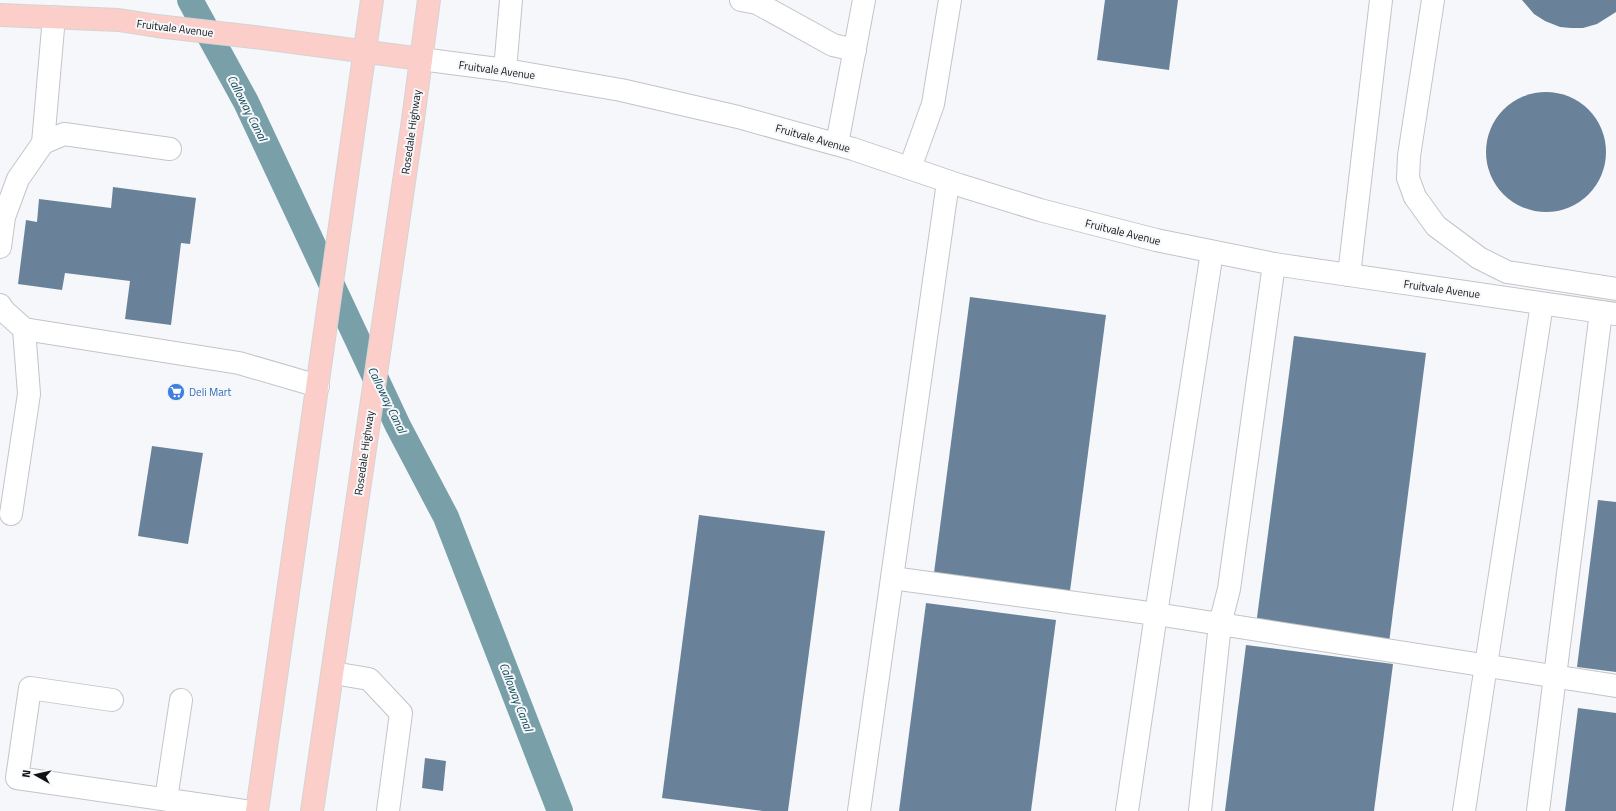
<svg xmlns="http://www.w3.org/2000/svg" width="1616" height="811" font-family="'Titillium Web',sans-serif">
  <rect width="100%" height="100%" fill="#f5f7fa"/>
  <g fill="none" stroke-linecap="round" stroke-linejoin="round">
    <polyline stroke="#79a0a9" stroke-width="26" points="190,0 246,102 398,426 446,517 560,811"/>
  </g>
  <g fill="#6a8299">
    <polygon points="1105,0 1178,0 1169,70 1097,60"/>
    <polygon points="1522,0 1616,0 1616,12 1597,24 1583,28 1571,28 1560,27 1545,21 1534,14"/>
    <circle cx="1546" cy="152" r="60"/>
    <polygon points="113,187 196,198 190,244 181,243 171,325 125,319 130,281 65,273 62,290 18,284 26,220 37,222 39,199 111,208"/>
    <polygon points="970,297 1106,315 1070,591 934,573"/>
    <polygon points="1294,336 1426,353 1389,643 1256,625"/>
    <polygon points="152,446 203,453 188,544 138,536"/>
    <polygon points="1598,500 1616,502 1616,672 1577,667"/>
    <polygon points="699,515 825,531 788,811 763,811 662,798"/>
    <polygon points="926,603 1056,620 1031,811 899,811"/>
    <polygon points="1246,645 1393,664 1374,811 1225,811"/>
    <polygon points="1578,708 1616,713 1616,811 1565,811"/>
    <polygon points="425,758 446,761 443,791 422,788"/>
  </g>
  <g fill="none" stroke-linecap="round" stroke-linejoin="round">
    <defs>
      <g id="minor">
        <polyline points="741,0 757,3 833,45 855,50"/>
        <polyline points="1433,0 1409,156 1408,178 1415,197 1436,226 1479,258 1507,272 1616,289"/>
        <polyline points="421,59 505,70 621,90 738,117 853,149 959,185 1040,210 1156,240 1274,264 1616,314"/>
        <polyline points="505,70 511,0"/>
        <polyline points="43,143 64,134 170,149"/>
        <polyline points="837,144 864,0"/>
        <polyline points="910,168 933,104 950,0"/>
        <polyline points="0,247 4,217 18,179 43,143 54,17"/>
        <polyline points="1212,252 1156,614 1220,624 1229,589 1274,264"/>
        <polyline points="1349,275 1381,0"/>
        <polyline points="0,305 4,311 24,329"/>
        <polyline points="11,514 29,394 24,329 239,363 318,386"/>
        <polyline points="892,578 1156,614 1127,811"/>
        <polyline points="333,673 369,679 401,713 388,811"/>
        <polyline points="112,700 30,688 17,778 244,811"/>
        <polyline points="166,799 181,700"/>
        <polyline points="859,811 948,182"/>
        <polyline points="1200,811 1220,624 1616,686"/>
        <polyline points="1464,811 1486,665 1542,304"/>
        <polyline points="1538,811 1601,312"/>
      </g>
      <g id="major">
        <polyline points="0,15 119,20 157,26 254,37 421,59"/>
        <polyline points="257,811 372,0"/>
        <polyline points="312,811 412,127 429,0"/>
      </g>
    </defs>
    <use href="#minor" stroke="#c2c5c8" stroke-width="24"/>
    <use href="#major" stroke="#d4d4d4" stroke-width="24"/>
    <use href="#minor" stroke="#fff" stroke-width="22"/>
    <use href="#major" stroke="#fbceca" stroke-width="22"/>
  </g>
  <defs>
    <symbol id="supermarket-disc" viewBox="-11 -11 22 22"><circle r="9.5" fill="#3f7fe0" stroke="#f5f7fa"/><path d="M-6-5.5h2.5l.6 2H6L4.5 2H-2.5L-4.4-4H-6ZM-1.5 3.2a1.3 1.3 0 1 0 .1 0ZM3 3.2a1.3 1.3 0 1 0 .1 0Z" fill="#fff"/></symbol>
  </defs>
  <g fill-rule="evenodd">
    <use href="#supermarket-disc" x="166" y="382" width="20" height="20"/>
  </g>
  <g text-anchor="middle" stroke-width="4" stroke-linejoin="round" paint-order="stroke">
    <g font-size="11" fill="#101112" stroke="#f5f7fa">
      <text transform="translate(175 28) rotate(7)" y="4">Fruitvale Avenue</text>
      <text transform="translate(497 70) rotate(8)" y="4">Fruitvale Avenue</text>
      <text transform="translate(411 132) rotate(-82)" y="4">Rosedale Highway</text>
      <text transform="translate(813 138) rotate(16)" y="4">Fruitvale Avenue</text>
      <text transform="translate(1123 232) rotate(14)" y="4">Fruitvale Avenue</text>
      <text transform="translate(1442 289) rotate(8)" y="4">Fruitvale Avenue</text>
      <text transform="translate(364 453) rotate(-82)" y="4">Rosedale Highway</text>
    </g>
    <g font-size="11" fill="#366cbe" stroke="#f5f7fa" text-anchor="start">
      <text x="189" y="396">Deli Mart</text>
    </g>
    <g font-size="12" font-style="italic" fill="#0c4753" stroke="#f5f7fa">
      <text transform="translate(247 108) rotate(63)" y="4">Calloway Canal</text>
      <text transform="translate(387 400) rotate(64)" y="4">Calloway Canal</text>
      <text transform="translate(516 697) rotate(69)" y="4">Calloway Canal</text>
    </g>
  </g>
  <g transform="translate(36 775) rotate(278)" stroke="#f5f7fa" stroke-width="3" paint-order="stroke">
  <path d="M0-3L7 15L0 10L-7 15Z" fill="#101112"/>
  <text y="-6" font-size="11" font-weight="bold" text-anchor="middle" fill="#101112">N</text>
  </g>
</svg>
